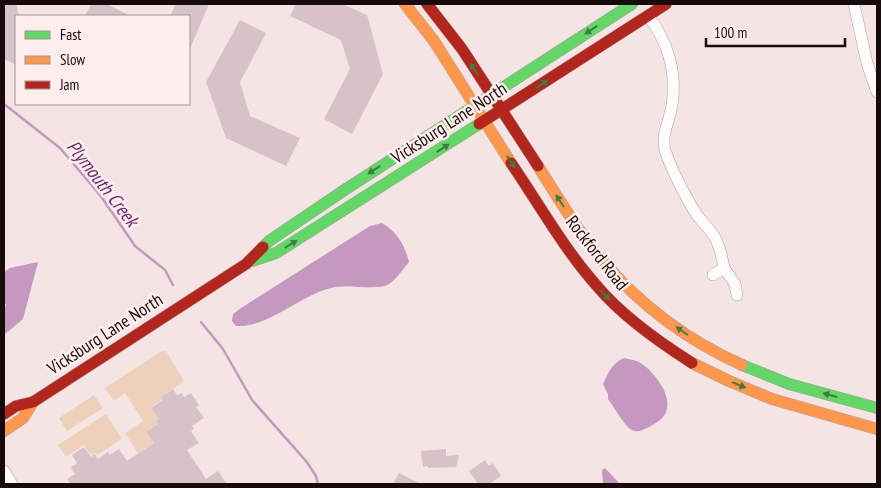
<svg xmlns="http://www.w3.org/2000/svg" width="881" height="488" font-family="'PT Sans Narrow',sans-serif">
  <rect width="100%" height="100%" fill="#f4e4e4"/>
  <g fill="#eed1ba">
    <polygon points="166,351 184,381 161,397 163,399 151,407 159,419 156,421 158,424 146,432 154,443 138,453 125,433 143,421 125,393 114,401 105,388 160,352"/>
    <polygon points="94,395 103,408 67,431 59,418"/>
    <polygon points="106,414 122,439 97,455 96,453 91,455 84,445 66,457 58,445"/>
  </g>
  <g fill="#c598c0">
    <path d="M 382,223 C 397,232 405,245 409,262 C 402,270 395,282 385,286 C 374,289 348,285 335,287 C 302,293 269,328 236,326 L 232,321 L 233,314 L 241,308 L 370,226 Z"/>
    <polygon points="38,262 23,319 4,335 4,311 6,304 4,303 4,272 10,268"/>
    <path d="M 624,358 C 629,359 635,360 639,362 C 653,370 675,397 665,414 C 661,421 653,425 647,428 C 642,430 637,433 632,430 C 625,427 614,407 608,399 L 608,394 L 603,384 C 609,372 611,364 624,358 Z"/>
    <polygon points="605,468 620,484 603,484 602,470"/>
  </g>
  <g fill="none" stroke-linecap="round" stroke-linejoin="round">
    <g stroke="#c598c0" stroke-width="2.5">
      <polyline points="4,104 60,148 100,195 135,246 165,270 173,285"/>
      <polyline points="201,322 223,349 252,400 306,461 316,476 318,484"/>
    </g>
  </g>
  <g fill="#d8c2c9">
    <polygon points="4,4 16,4 19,16 16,16 16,65 4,59"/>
    <polygon points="91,4 107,4 130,16 85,16"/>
    <polygon points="176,4 209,4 189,51 189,16 170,16"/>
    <polygon points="296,4 342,4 367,15 383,74 352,134 324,119 350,69 341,40 290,16"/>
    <polygon points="240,20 266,33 240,82 250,116 300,138 286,166 226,138 206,82"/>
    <polygon points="173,389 177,395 182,393 184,397 191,393 199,405 196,407 204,418 192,426 194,429 191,431 199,443 187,450 206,479 218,471 227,484 71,484 67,479 75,474 71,467 77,463 72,455 84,447 91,457 95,454 98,459 108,452 110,455 119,449 127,461 154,443 146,432 158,424 156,421 159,419 151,408 163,400 161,397"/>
    <polygon points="446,449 446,456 459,455 456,467 428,468 428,466 423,467 421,451"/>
    <polygon points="485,460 489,466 493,463 501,476 489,484 478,484 469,471"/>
    <polygon points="399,473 421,484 393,484"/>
  </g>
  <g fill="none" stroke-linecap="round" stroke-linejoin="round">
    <defs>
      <g id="street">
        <polyline points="854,4 867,63 877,92"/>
        <path d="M 648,16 C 668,41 677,73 672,105 C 670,120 661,134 665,150 C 670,167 687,200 697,215 C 702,222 709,228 714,236 C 720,245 722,258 724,268 L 713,275"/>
        <polyline points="724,268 735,284 737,295"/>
        <polyline points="4,471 12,484"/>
      </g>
      <g id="fast">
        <polyline points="263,247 269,241 346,189 632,4"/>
        <polyline points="252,261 276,253 479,124"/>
        <polyline points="742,365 789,384 877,408"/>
      </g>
      <g id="slow">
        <polyline points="405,4 434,41 511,163"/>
        <path d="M 538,166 C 558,198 578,231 603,261 C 640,305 689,341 742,365"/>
        <polyline points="692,363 729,381 772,399 877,429"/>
        <polyline points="4,431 23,418 33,402"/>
      </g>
      <g id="jam">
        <polyline points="427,4 462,49 538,166"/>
        <polyline points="479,124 666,4"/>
        <path d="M 511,163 C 539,204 564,249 597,286 C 622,316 659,342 692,363"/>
        <polyline points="4,414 16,406 33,402 246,264 263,247"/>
      </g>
    </defs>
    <use href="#street" stroke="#ac9f9f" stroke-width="12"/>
    <use href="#fast" stroke="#ac9f9f" stroke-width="12"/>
    <use href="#slow" stroke="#ac9f9f" stroke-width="12"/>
    <use href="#jam" stroke="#ac9f9f" stroke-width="12"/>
    <use href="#street" stroke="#fdfbfb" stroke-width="11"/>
    <use href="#fast" stroke="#63d668" stroke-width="11"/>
    <use href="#slow" stroke="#ff974d" stroke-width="11"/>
    <use href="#jam" stroke="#b3261e" stroke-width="11"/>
  </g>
  <defs><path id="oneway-solid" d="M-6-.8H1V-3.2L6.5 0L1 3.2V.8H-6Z" transform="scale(1.25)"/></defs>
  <g fill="#417b3e">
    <use href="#oneway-solid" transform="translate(591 30) rotate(147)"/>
    <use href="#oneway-solid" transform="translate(474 69) rotate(-124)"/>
    <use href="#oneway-solid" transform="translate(542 84) rotate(-33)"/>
    <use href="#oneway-solid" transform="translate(443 148) rotate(-33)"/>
    <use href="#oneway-solid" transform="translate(511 162) rotate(57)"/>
    <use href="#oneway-solid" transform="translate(374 170) rotate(147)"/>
    <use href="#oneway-solid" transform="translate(560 201) rotate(-123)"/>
    <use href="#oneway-solid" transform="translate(291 244) rotate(-32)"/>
    <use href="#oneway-solid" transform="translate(605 295) rotate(43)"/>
    <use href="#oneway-solid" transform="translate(682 331) rotate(-145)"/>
    <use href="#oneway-solid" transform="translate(739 385) rotate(22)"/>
    <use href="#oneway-solid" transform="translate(830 395) rotate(-165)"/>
  </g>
  <g text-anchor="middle" stroke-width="5" stroke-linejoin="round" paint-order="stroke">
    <g font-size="18" fill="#170b0b" stroke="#feeeee">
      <text transform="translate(449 123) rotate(-33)" y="6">Vicksburg Lane North</text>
      <text transform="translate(597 253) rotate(52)" y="6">Rockford Road</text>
      <text transform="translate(105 334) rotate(-33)" y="6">Vicksburg Lane North</text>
    </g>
    <g font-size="19" font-style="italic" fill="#6d286f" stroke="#feeeee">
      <text transform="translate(103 183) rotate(52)" y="7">Plymouth Creek</text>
    </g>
  </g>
  <rect width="881" height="488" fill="none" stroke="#170b0b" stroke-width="10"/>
  <rect x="15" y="15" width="175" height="90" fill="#feeeee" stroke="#a29393"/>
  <rect x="25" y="31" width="25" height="8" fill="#63d668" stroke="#a29393"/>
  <text x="60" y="40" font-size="15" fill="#170b0b">Fast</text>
  <rect x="25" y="56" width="25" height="8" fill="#ff974d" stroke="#a29393"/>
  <text x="60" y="65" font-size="15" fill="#170b0b">Slow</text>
  <rect x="25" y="81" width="25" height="8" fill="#b3261e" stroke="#a29393"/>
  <text x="60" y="90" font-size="15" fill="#170b0b">Jam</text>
  <path d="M706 38v8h139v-8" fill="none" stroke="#170b0b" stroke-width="2.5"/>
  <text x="714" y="38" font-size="15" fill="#170b0b" stroke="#feeeee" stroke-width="4" paint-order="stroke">100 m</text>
</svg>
